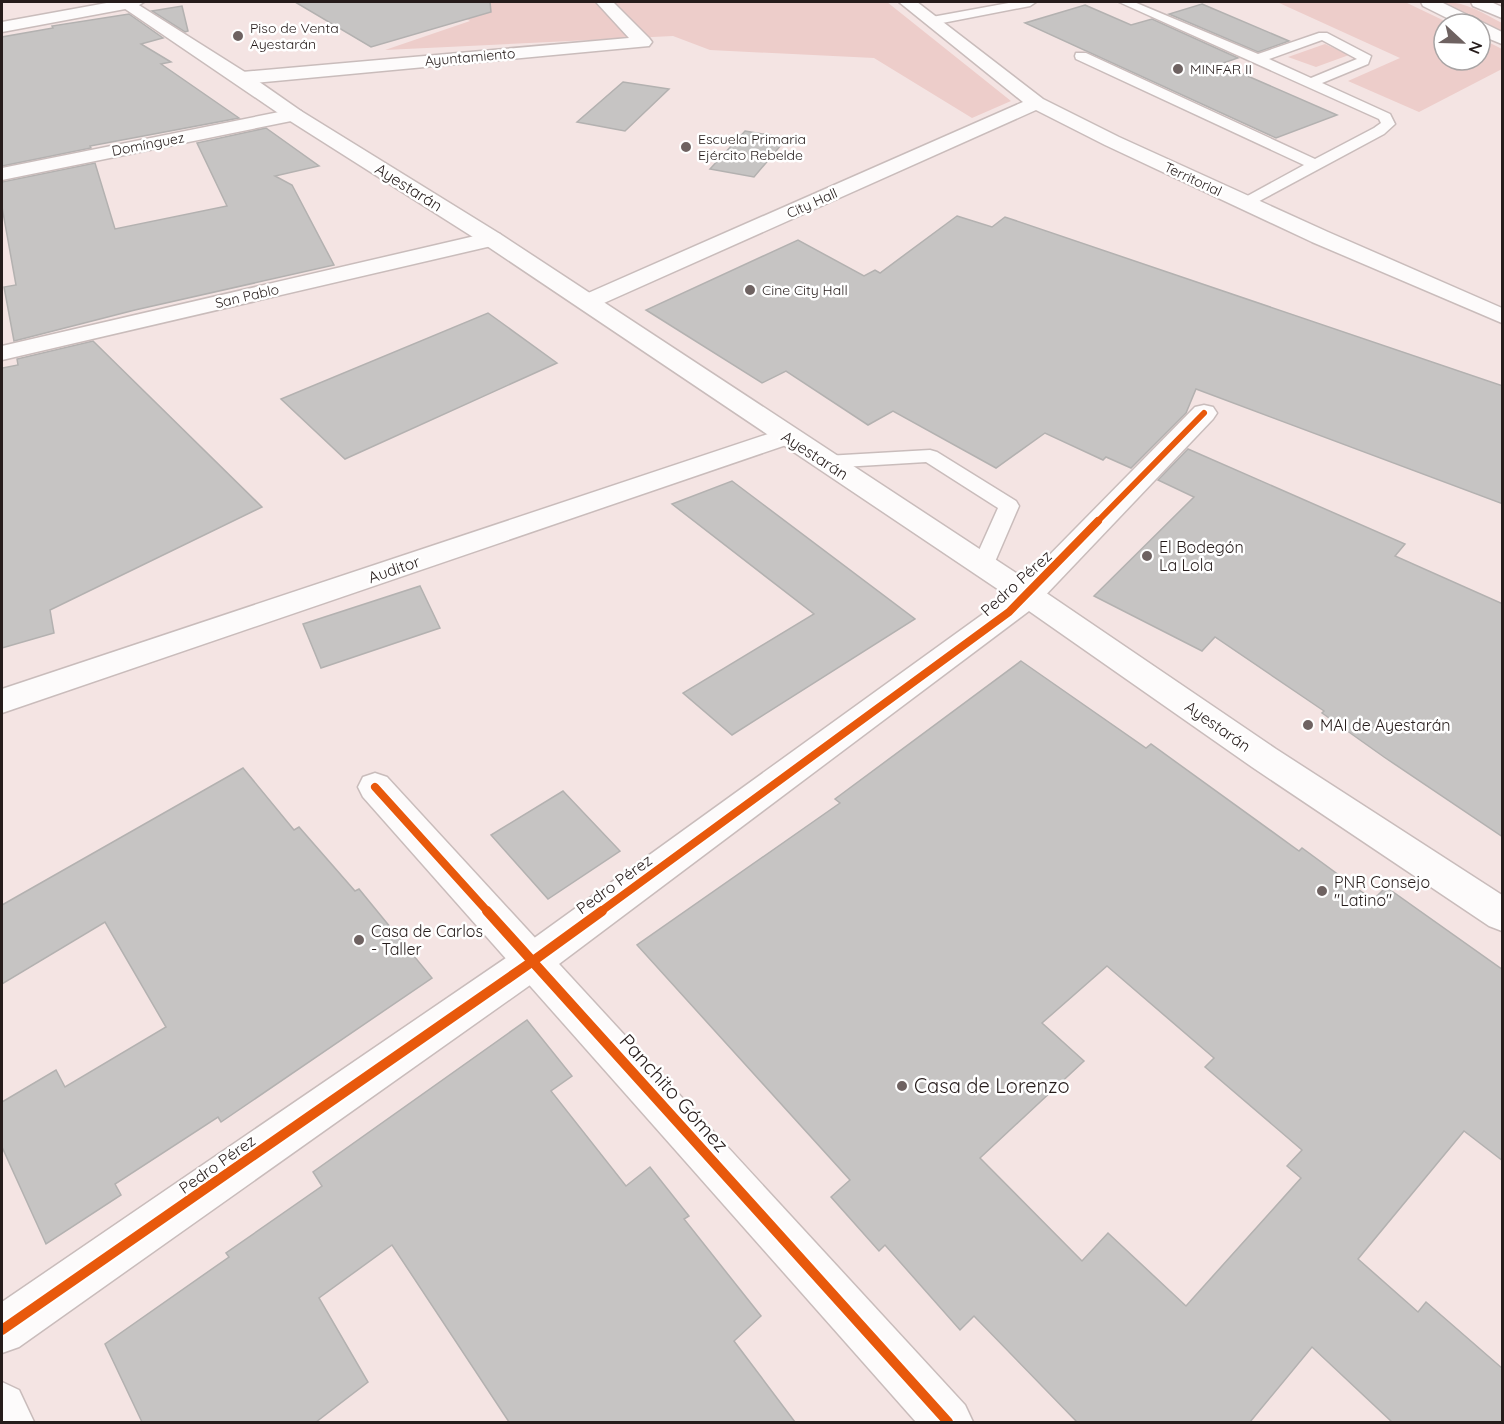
<svg xmlns="http://www.w3.org/2000/svg" width="1504" height="1424" font-family="Quicksand,sans-serif">
  <rect width="100%" height="100%" fill="#f4e4e3"/>
  <g fill="#edcdca">
    <polygon points="437,2 887,2 1011,101 972,118 874,58 710,50 673,36 385,50 470,21"/>
    <polygon points="1277,2 1405,2 1451,24 1444,24 1444,60 1480,60 1480,38 1502,49 1502,69 1419,112 1348,81 1400,58"/>
    <path d="M 1443,2 C 1465,1 1483,13 1502,23 L 1502,32 Z"/>
    <polygon points="1325,44 1349,55 1316,67 1288,57"/>
  </g>
  <g fill="#c6c4c3" stroke="#b3b1b0" stroke-width="1.5" fill-rule="evenodd">
    <polygon points="295,2 490,2 491,12 371,47"/>
    <polygon points="1202,4 1289,41 1258,52 1169,14"/>
    <polygon points="1085,5 1131,25 1152,19 1238,58 1220,64 1337,115 1276,138 1025,23"/>
    <polygon points="182,6 188,31 185,32 152,11"/>
    <polygon points="129,14 163,38 141,44 171,62 161,64 239,118 90,146 91,148 2,166 2,37 53,28 52,26"/>
    <polygon points="623,82 669,89 625,131 577,122"/>
    <polygon points="266,128 319,166 275,176 292,185 334,265 135,310 14,341 4,287 16,285 2,207 2,182 95,163 115,229 227,206 197,143"/>
    <polygon points="745,131 787,138 754,177 710,169"/>
    <polygon points="957,216 992,227 1005,217 1503,386 1503,504 1196,389 1186,413 1131,468 1106,457 1103,460 1045,433 996,468 893,411 868,425 786,371 762,383 646,310 798,240 864,276 875,270 880,273"/>
    <polygon points="488,313 557,363 345,459 281,399"/>
    <polygon points="93,341 262,507 50,610 54,633 2,648 2,368 18,365 17,359"/>
    <polygon points="1188,449 1405,544 1395,556 1503,604 1503,837 1384,757 1322,713 1324,711 1215,637 1202,651 1094,596 1194,497 1158,480"/>
    <polygon points="732,481 915,619 732,735 683,693 814,614 672,504"/>
    <polygon points="420,586 440,628 321,668 303,624"/>
    <path d="M 1021,661 L 1146,748 L 1151,744 L 1299,851 L 1302,848 L 1373,900 L 1386,887 L 1503,970 L 1503,1161 L 1464,1131 L 1358,1259 L 1418,1312 L 1426,1302 L 1503,1369 L 1503,1422 L 1392,1422 L 1312,1347 L 1250,1422 L 1077,1422 L 974,1316 L 960,1330 L 885,1245 L 879,1251 L 831,1197 L 850,1180 L 637,945 L 840,803 L 835,799 ZM 1107,966 L 1214,1058 L 1205,1067 L 1302,1150 L 1287,1166 L 1301,1178 L 1186,1306 L 1108,1233 L 1082,1261 L 980,1158 L 1084,1061 L 1042,1023 Z"/>
    <polygon points="243,768 294,830 299,827 355,891 359,889 432,978 221,1122 218,1117 115,1184 121,1195 46,1244 2,1147 2,1102 56,1070 65,1087 166,1027 105,922 2,984 2,905"/>
    <polygon points="563,791 620,851 548,899 491,835"/>
    <polygon points="527,1020 572,1076 551,1091 626,1186 650,1167 689,1216 684,1219 761,1316 734,1341 795,1422 509,1422 392,1245 319,1298 368,1382 316,1422 142,1422 105,1344 229,1257 226,1253 322,1186 313,1172"/>
  </g>
  <g fill="none" stroke-linecap="round" stroke-linejoin="round">
    <defs>
      <g id="lane">
        <polygon points="1014,2 1036,2 1030,6 932,25 926,21 932,17"/>
        <path d="M 1119,2 L 1134,2 L 1258,54 L 1319,33 L 1327,33 L 1371,56 L 1368,64 L 1322,83 L 1390,114 L 1395,124 L 1384,134 L 1250,206 L 1240,206 L 1237,203 L 1240,200 L 1304,165 L 1076,59 L 1075,56 L 1076,53 L 1086,53 L 1315,159 L 1374,128 L 1381,123 L 1379,119 ZM 1322,40 L 1357,59 L 1311,78 L 1269,59 Z"/>
        <polygon points="930,450 937,452 1016,501 1019,506 991,571 983,573 975,571 972,566 998,508 926,462 826,468 819,466 816,462 819,458 826,456"/>
      </g>
      <g id="street">
        <polygon points="112,2 144,2 136,7 2,32 2,22"/>
        <polygon points="596,2 613,2 649,38 652,42 649,46 242,84 236,82 233,78 236,74 242,72 629,38"/>
        <polygon points="899,2 917,2 1043,99 1119,137 1328,232 1502,308 1502,323 1312,242 1105,145 1036,110 595,307 587,309 579,307 575,302 579,297 1023,102"/>
        <polygon points="294,109 301,111 304,115 301,119 2,180 2,168"/>
        <polygon points="492,232 500,234 503,239 500,244 2,360 2,346"/>
        <polygon points="1204,405 1213,407 1217,413 1213,419 1039,602 1028,605 1017,602 1013,595 1017,588 1195,407"/>
        <polygon points="786,428 795,430 799,436 795,442 2,713 2,689"/>
        <polygon points="375,773 387,777 965,1405 973,1422 916,1422 363,797 358,787 363,777"/>
        <polygon points="2,1382 19,1390 34,1422 2,1422"/>
      </g>
      <polygon id="secondary" points="115,2 134,2 248,74 301,111 500,234 1039,588 1276,749 1502,895 1502,931 1489,926 1252,767 1029,611 547,973 19,1347 2,1353 2,1302 519,949 1008,596 484,244 287,119"/>
      <polygon id="primary" points="1421,2 1441,2 1502,32 1502,44 1480,35 1480,24 1459,24 1423,6"/>
      <polygon id="highway" points="1471,2 1491,2 1502,7 1502,18 1473,6"/>
    </defs>
    <use href="#lane" stroke="#c9bcbb" stroke-width="3"/>
    <use href="#street" stroke="#c9bcbb" stroke-width="3"/>
    <use href="#secondary" stroke="#c9bcbb" stroke-width="3"/>
    <use href="#primary" stroke="#c9bcbb" stroke-width="3"/>
    <use href="#highway" stroke="#c9bcbb" stroke-width="3"/>
    <use href="#lane" fill="#fdfbfb" fill-rule="evenodd"/>
    <use href="#street" fill="#fdfbfb" fill-rule="evenodd"/>
    <use href="#secondary" fill="#fdfbfb" fill-rule="evenodd"/>
    <use href="#primary" fill="#fdfbfb" fill-rule="evenodd"/>
    <use href="#highway" fill="#fdfbfb" fill-rule="evenodd"/>
    <defs>
      <polyline id="cycleway-far2" points="1097,522 1204,413"/>
      <g id="cycleway-far1">
        <polyline points="375,787 488,912"/>
        <polyline points="600,912 1009,612 1098,521"/>
      </g>
      <g id="cycleway">
        <polyline points="487,911 948,1422"/>
        <polyline points="2,1330 533,961 602,911"/>
      </g>
    </defs>
    <use href="#cycleway-far2" stroke="#fff" stroke-width="9"/>
    <use href="#cycleway-far1" stroke="#fff" stroke-width="11"/>
    <use href="#cycleway" stroke="#fff" stroke-width="14"/>
    <use href="#cycleway-far2" stroke="#e8590c" stroke-width="6"/>
    <use href="#cycleway-far1" stroke="#e8590c" stroke-width="8"/>
    <use href="#cycleway" stroke="#e8590c" stroke-width="10"/>
  </g>
  <g fill="#6e6261" stroke="#fff" stroke-width="2">
    <circle cx="238" cy="36" r="6"/>
    <circle cx="1178" cy="69" r="6"/>
    <circle cx="686" cy="147" r="6"/>
    <circle cx="750" cy="290" r="6"/>
    <circle cx="1147" cy="556" r="6"/>
    <circle cx="1308" cy="725" r="6"/>
    <circle cx="1322" cy="891" r="6"/>
    <circle cx="359" cy="940" r="6"/>
    <circle cx="902" cy="1086" r="6"/>
  </g>
  <g text-anchor="middle" stroke-width="5" stroke-linejoin="round" paint-order="stroke">
    <g font-size="14" fill="#261c1b" stroke="#fff" text-anchor="start">
      <text x="250" y="33">Piso de Venta<tspan x="250" dy="16">Ayestarán</tspan></text>
      <text x="1190" y="74">MINFAR II</text>
      <text x="698" y="144">Escuela Primaria<tspan x="698" dy="16">Ejército Rebelde</tspan></text>
      <text x="762" y="295">Cine City Hall</text>
    </g>
    <g font-size="14" fill="#261c1b" stroke="#fff">
      <text transform="translate(470 57) rotate(-5)" y="5">Ayuntamiento</text>
      <text transform="translate(148 144) rotate(-11)" y="5">Domínguez</text>
      <text transform="translate(1193 179) rotate(25)" y="5">Territorial</text>
      <text transform="translate(812 203) rotate(-24)" y="5">City Hall</text>
      <text transform="translate(247 296) rotate(-13)" y="5">San Pablo</text>
    </g>
    <g font-size="16" fill="#261c1b" stroke="#fff">
      <text transform="translate(409 187) rotate(32)" y="6">Ayestarán</text>
      <text transform="translate(815 455) rotate(33)" y="6">Ayestarán</text>
      <text transform="translate(394 569) rotate(-19)" y="6">Auditor</text>
      <text transform="translate(1016 583) rotate(-42)" y="6">Pedro Pérez</text>
      <text transform="translate(1218 726) rotate(35)" y="6">Ayestarán</text>
      <text transform="translate(614 884) rotate(-36)" y="6">Pedro Pérez</text>
      <text transform="translate(217 1164) rotate(-35)" y="6">Pedro Pérez</text>
    </g>
    <g font-size="16" fill="#261c1b" stroke="#fff" text-anchor="start">
      <text x="1159" y="553">El Bodegón<tspan x="1159" dy="18">La Lola</tspan></text>
      <text x="1320" y="731">MAI de Ayestarán</text>
      <text x="1334" y="888">PNR Consejo<tspan x="1334" dy="18">"Latino"</tspan></text>
      <text x="371" y="937">Casa de Carlos<tspan x="371" dy="18">- Taller</tspan></text>
    </g>
    <g font-size="20" fill="#261c1b" stroke="#fff" text-anchor="start">
      <text x="914" y="1093">Casa de Lorenzo</text>
    </g>
    <g font-size="20" fill="#261c1b" stroke="#fff">
      <text transform="translate(674 1093) rotate(48)" y="7">Panchito Gómez</text>
    </g>
  </g>
  <rect width="1504" height="1424" fill="none" stroke="#261c1b" stroke-width="6"/>
  <g transform="translate(1462 42) rotate(112)"><circle r="28" fill="#ffffff" stroke="#a8a4a4" stroke-width="1.5"/>
  <path d="M0-4.5L10 22L0 15L-10 22Z" fill="#6e6261"/>
  <text y="-9" font-size="16" font-weight="bold" text-anchor="middle" fill="#261c1b">N</text>
  </g>
</svg>
